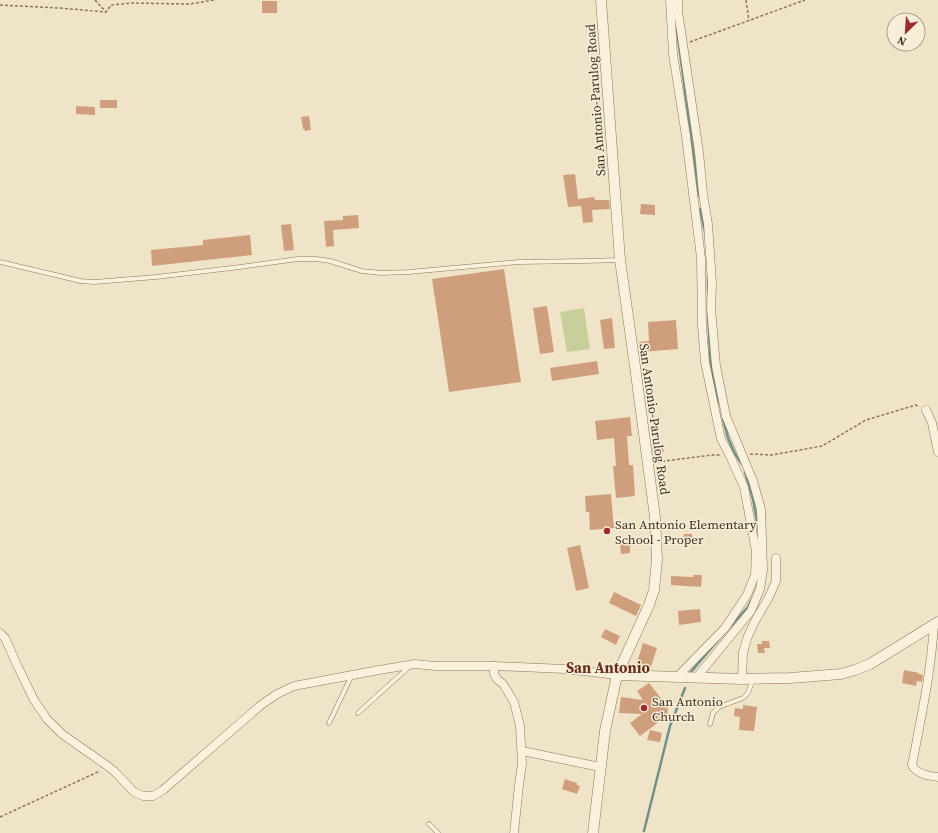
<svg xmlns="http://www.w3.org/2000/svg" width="938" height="833" font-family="'Source Serif 4',serif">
  <rect width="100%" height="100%" fill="#f0e4c8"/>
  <polygon fill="#c9cf9b" points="584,308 590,349 567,352 560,312"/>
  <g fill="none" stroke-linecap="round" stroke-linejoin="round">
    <g stroke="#6f938a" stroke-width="2.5">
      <polyline points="677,30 699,196"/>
      <polyline points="700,209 705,232"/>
      <polyline points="708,293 708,276"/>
      <polyline points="708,314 711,369 719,402"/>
      <polyline points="723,419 728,438 735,454 742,464"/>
      <polyline points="745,472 753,499 758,527"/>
      <polyline points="729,628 748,607 751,601"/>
      <polyline points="691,672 719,639"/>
      <polyline points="644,831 670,726 685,688"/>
    </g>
  </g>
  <g fill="#cf9f7d">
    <rect x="262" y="1" width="15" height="12"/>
    <rect x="100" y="100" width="17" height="8"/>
    <polygon points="76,106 95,107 95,115 76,114"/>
    <polygon points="309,116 311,130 305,131 304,129 303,129 301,117"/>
    <polygon points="575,174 578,199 594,197 595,200 609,200 610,209 592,210 593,222 583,223 581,206 568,207 563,175"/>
    <polygon points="641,204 655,205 655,215 640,214"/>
    <polygon points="358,215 359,228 333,230 334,246 326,247 324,221 343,220 343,216"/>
    <polygon points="291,224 294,250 284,251 281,225"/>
    <polygon points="250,235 252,255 152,266 151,250 203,245 203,240"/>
    <polygon points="504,269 521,382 449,392 432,279"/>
    <polygon points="547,306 554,352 540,354 533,308"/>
    <polygon points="612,318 615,348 604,349 600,320"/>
    <polygon points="676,320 678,349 640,352 639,342 649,341 648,322"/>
    <polygon points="597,361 599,374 552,381 550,368"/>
    <polygon points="630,417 632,436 627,436 629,465 633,465 635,496 616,498 613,466 616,466 614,438 597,440 595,421"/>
    <polygon points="661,443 664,452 653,454 652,445"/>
    <polygon points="611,494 614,528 590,530 589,512 586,512 585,496"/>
    <polygon points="684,534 692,534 692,544 683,544"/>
    <polygon points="630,543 630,553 621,554 620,544"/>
    <polygon points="580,545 589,588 576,591 567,548"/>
    <polygon points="693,575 702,575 701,587 671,585 671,576 693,577"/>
    <polygon points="614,592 641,605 636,616 609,603"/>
    <polygon points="700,609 701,622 679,625 678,611"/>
    <polygon points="605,629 620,636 616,645 601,637"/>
    <polygon points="762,641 769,641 770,648 764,648 765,653 758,653 757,644 762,644"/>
    <polygon points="643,643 657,648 650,670 635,669"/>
    <polygon points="904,670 919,673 918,674 923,675 922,682 917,681 916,686 902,683"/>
    <polygon points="649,683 668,707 667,719 663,719 640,736 630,723 642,714 619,713 621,697 643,700 637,691"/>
    <polygon points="743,705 757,707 754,731 739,730 740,717 734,716 735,708 743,709"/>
    <polygon points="650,730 662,733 660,742 647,740"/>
    <polygon points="565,779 577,783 577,785 580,786 577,794 562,789"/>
  </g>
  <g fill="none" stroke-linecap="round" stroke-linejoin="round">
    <defs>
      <g id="service">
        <polyline points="0,262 64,277 80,281 94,282 156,277 240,267 298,259 316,259 330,261 362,271 381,273 409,272 519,262 584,261 620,260"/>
        <polyline points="358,713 410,666"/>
        <polyline points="329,723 352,675"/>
        <polyline points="710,724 713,713 719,707 743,698 748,693 753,679"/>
        <polyline points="429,824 438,833"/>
      </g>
      <g id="minor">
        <polyline points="670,0 673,54 686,136 701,258 702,326 705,362 721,439 730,456 744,487 756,551 755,575 747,595 725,628 677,677"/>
        <polyline points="678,0 678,11 699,152 703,194 708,224 712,283 711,308 716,366 726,416 753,481 761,509 763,570 760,589 751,611 696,678"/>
        <polyline points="926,410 932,423 938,452"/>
        <path d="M 934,624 C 931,673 921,718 912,765 C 916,774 929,776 938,777"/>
        <polyline points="0,633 5,638 18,667 34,700 47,719 62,734 109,767 115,772 134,792 143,796 153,796 163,790 261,705 277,694 294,686 379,670 415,664 435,666 494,666 565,669 617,675"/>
        <polyline points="494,666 494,674 497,679 503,684 514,702 520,726 522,764 519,785 514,833"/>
        <polyline points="742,679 743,652 748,636 755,621 769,597 776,581 776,558"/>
        <polyline points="522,751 600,767"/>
      </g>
      <g id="tertiary">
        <polyline points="617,675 742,679 790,678 841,674 855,670 870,664 938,622"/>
        <polyline points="593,833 605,731 617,675 649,605 654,590 657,560 655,517 635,366 620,260 601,0"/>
      </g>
    </defs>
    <use href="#service" stroke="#8d765c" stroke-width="5"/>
    <use href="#minor" stroke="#8d765c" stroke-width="9"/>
    <use href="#tertiary" stroke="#8d765c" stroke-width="11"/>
    <g stroke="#8d765c" stroke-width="1.5" stroke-dasharray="3 2" stroke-linecap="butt">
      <polyline points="95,0 106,12"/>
      <polyline points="746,0 749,21"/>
      <polyline points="0,5 59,8 106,12 111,5 131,3 190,4 214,0"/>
      <polyline points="690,42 805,0"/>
      <polyline points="750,454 772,455 822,446 866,420 916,405 919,407"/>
      <polyline points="657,462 712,455 721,455"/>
      <polyline points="0,817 100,771"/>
    </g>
    <use href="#service" stroke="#faf1dc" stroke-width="4"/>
    <use href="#minor" stroke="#faf1dc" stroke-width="8"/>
    <use href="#tertiary" stroke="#faf1dc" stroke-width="10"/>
  </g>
  <g fill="#9e2a2b" stroke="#f7eed8" stroke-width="1.5">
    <circle cx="607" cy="531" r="4"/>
    <circle cx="644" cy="708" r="4"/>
  </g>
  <g text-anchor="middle" stroke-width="3" stroke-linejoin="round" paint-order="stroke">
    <g font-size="13" fill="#3d2e20" stroke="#f7eed8">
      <text transform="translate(595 100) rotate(-94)" y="5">San Antonio-Parulog Road</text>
      <text transform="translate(655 419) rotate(82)" y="5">San Antonio-Parulog Road</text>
    </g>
    <g font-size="13" fill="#3d2e20" stroke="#f7eed8" text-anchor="start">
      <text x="615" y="529">San Antonio Elementary<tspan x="615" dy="15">School - Proper</tspan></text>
      <text x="652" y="706">San Antonio<tspan x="652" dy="15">Church</tspan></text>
    </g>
    <g font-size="15" font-weight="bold" fill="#6b2e1e" stroke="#f7eed8">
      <text x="608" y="673">San Antonio</text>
    </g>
  </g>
  <g transform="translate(906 32) rotate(205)"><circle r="19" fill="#f7eed8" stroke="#ada18e"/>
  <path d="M0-3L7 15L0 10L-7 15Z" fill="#9e2a2b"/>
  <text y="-6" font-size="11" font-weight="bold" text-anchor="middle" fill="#3d2e20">N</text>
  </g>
</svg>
